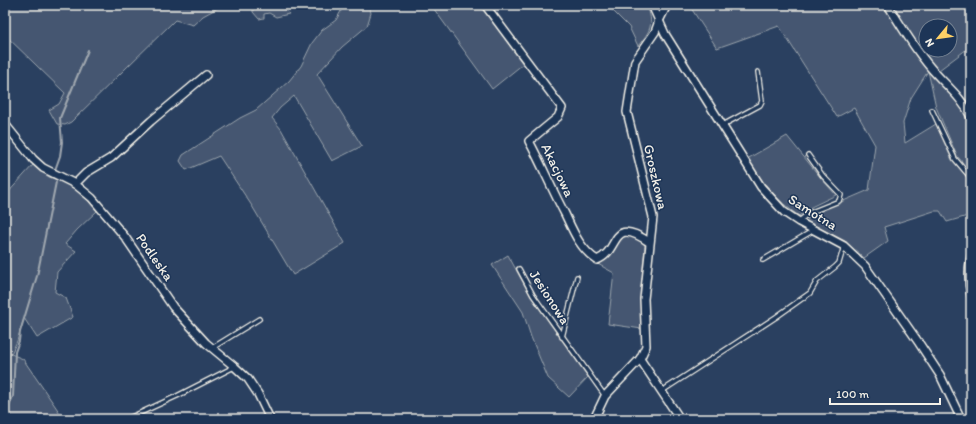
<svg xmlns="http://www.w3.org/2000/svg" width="976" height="424" font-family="Itim,sans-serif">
  <rect width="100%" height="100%" fill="#2a4060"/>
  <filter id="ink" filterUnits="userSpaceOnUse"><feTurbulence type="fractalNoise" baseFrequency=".025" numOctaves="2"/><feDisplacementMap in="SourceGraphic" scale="8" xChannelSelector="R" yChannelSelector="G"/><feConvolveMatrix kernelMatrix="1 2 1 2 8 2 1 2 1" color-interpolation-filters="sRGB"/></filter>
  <g filter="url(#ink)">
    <g fill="#445771" stroke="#9ca4ac" fill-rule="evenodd">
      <polygon points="5,5 223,5 203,16 193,25 175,20 71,122 65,125 57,124 49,110 59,104 65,93 5,35"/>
      <polygon points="253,5 282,5 289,14 276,17 269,13 264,14 264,18 259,19 253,12"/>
      <polygon points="340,5 369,5 371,13 367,26 342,47 317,74 362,146 332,161 294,96 280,108 272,118 281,129 345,243 293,275 252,206 219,156 186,170 180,161 183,155 240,118 256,110 289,81 301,66 312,43 322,30 336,20 341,11"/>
      <polygon points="431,5 480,5 523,64 492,89"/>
      <path d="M 607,5 L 647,5 C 654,25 651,30 638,46 L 629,27 Z"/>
      <polygon points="689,5 883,5 918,59 959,103 971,124 971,172 957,156 936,107 928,71 911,98 903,123 905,143 936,124 952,160 971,182 971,215 947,222 940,211 934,211 884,227 888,241 864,258 845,241 806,221 813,214 869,190 875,145 854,108 837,117 779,26 717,48"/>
      <path d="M 893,5 L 971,5 L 971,46 L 939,70 C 919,57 906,26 893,5 ZM 926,26 L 950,26 L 950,50 L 926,50 Z"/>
      <path d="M 787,136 L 820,177 L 836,195 L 809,208 L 799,216 C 777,201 762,181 747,159 Z"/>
      <polygon points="33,165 49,177 69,184 83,195 97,211 77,230 65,244 76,251 57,272 55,292 66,298 73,317 37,338 24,318 17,341 11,354 23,359 64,419 5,419 5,196"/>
      <polygon points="628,235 638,239 645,245 641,299 642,329 608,324 614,273 596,263 623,236"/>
      <polygon points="508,255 531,297 588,377 569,397 548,378 531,337 523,312 492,265"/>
    </g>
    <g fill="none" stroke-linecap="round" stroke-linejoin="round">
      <g stroke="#a1a8b0" stroke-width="2">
        <polyline points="55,170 60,156 62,142 60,118 88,50"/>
        <polyline points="5,417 13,396 15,352 19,341 20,332 37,276 56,182"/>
      </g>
      <defs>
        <g id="lane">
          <polyline points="932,110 955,159 971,178"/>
          <polyline points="723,125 760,105 762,101 758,72"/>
          <polyline points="799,221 809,213 839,201 841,195 823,176 808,155"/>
          <polyline points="763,260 814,230"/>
          <polyline points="519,269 533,295 605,396"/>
          <polyline points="562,337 577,277"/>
          <polyline points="212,348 259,319"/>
          <polyline points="662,391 776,317 810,293 817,281 835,267 839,263 844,246"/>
          <polyline points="127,419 177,396 234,367"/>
        </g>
        <g id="street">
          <path d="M 485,5 L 562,108 L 558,117 L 529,141 C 542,165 552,190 565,214 C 573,231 580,249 597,260 C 621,251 609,215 649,242"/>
          <polyline points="652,5 665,34 761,187 784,212 799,222 844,246 865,266 919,343 940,375 961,419"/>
          <path d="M 888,5 C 901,26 914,48 930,67 C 944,84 962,97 971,117"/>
          <polyline points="5,124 33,159 43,168 75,184 92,198 125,237 173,307 206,343 235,367 248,379 258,394 270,419"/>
          <polyline points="75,184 86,173 111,158 151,121 206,75"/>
          <path d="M 971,257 C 968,271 968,281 971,295"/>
          <polyline points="640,359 680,419"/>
          <polyline points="594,419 605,396 640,359 646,346 644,299 653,217 627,112 635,61 655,32 659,21 667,5"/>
        </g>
      </defs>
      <use href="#lane" stroke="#f4f1e8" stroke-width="6"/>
      <use href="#street" stroke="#f4f1e8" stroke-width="10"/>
      <use href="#lane" stroke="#1d3557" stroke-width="3.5"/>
      <use href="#street" stroke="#1d3557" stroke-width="7"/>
    </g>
  </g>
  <g text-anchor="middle" stroke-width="3" stroke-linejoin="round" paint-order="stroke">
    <g font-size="14" fill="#f4f1e8" stroke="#1d3557">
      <text transform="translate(558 170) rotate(64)" y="5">Akacjowa</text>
      <text transform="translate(656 177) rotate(77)" y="5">Groszkowa</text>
      <text transform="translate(813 212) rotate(32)" y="5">Samotna</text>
      <text transform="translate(155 257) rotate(55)" y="5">Podleska</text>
      <text transform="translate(550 297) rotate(57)" y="5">Jesionowa</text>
    </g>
  </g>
  <rect width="976" height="424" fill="none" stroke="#1d3557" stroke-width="20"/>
  <rect x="10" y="10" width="956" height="404" fill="none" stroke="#f4f1e8" stroke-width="1.5" filter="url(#ink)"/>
  <g transform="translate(938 38) rotate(241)"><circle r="19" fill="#1d3557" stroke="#738091"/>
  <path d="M0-3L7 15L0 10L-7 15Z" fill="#ffd166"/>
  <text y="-6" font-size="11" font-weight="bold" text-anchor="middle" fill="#f4f1e8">N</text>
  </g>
  <path d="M830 398v6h110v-6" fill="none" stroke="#f4f1e8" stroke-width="2"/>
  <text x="836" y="398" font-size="12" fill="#f4f1e8" stroke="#1d3557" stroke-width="3" paint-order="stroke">100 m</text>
</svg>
